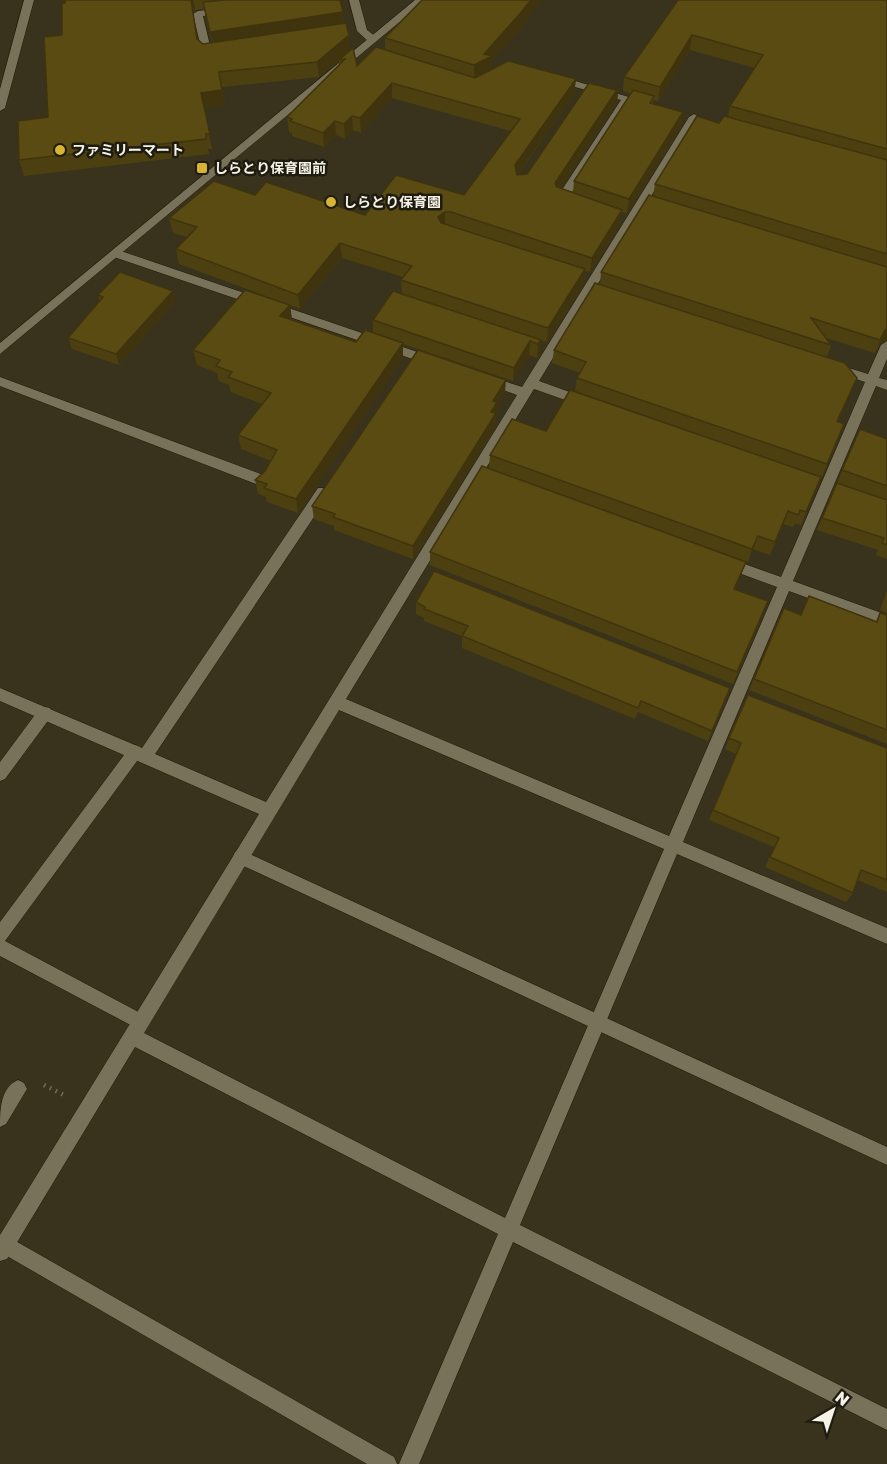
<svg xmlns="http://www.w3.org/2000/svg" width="887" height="1464" font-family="'Golos Text','Noto Sans JP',sans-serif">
  <rect width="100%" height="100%" fill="#39331d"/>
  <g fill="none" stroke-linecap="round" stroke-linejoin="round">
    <defs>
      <g id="lane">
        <polygon points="226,8 231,11 229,13 203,16 211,50 220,53 215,56 203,56 193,14 198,11"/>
        <polygon points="45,707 50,708 52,713 50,718 5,779 0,781 0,762 40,708"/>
        <polygon points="135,745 140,747 143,752 140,757 5,941 146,1016 149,1022 146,1028 140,1030 0,956 0,922 130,747"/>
        <polygon points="241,850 887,1147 887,1165 235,862 233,857 235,852"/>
        <path d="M 18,1080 L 24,1083 L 27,1089 L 6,1124 L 0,1127 C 0,1110 0,1088 18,1080 Z"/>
        <polygon points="5,1235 394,1457 397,1464 367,1464 0,1252 0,1237"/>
      </g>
      <g id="street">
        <polygon points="349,0 359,0 367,30 376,37 376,41 368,41 357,31"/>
        <polygon points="554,77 562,77 652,104 647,107 630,102 569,197 577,202 571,206 556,199 621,100 554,81"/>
        <path d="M 694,114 L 699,117 L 539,381 L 589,399 L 589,405 L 585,407 L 534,389 L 346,699 L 669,836 L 777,587 L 720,566 L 718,562 L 725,557 L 781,577 L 865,382 L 832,371 L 830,368 L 836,364 L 868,374 L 881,345 L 887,341 L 887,359 L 879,378 L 887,380 L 887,390 L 876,386 L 793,581 L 887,615 L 887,627 L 789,591 L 683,842 L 887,928 L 887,944 L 677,854 L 520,1225 L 887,1409 L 887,1430 L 513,1242 L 419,1464 L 399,1464 L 498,1234 L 135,1047 L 7,1259 L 0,1261 L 0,1235 L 259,814 L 0,701 L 0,688 L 142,748 L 318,488 L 328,488 L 330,492 L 328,496 L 155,754 L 266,802 L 517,395 L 484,383 L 484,377 L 488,376 L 522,387 L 689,117 ZM 339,710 L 664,849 L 505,1218 L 144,1033 Z"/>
        <polygon points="118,250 435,358 437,361 431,365 427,364 114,257 114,251"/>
        <polygon points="0,377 266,476 268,480 266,484 256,484 0,386"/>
      </g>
      <g id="secondary">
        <polygon points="24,0 34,0 5,108 0,111 0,89"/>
        <polygon points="415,0 426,0 0,354 0,343"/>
      </g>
    </defs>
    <use href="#lane" stroke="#201a06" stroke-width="1"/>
    <use href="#street" stroke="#201a06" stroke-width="1"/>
    <use href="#secondary" stroke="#201a06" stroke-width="1"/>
    <polyline stroke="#726d59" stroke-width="4.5" stroke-dasharray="1.5 5" stroke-linecap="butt" points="44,1085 64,1095"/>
    <use href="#lane" fill="#79725a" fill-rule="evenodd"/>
    <use href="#street" fill="#79725a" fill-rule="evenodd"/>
    <use href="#secondary" fill="#79725a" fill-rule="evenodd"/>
  </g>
  <g fill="#4d4010" fill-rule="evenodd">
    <path d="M 65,0 L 340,0 L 343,12 L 344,24 L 350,50 L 357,66 L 385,50 L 385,38 L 422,0 L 542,0 L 518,32 L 492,60 L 491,69 L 576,79 L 574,94 L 518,175 L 527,174 L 619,87 L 617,101 L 560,188 L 573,192 L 574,181 L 631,94 L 623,91 L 624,77 L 678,0 L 887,0 L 887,339 L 880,343 L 875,353 L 826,338 L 831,345 L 827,357 L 851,391 L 838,421 L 844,424 L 822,477 L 575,391 L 577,378 L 580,373 L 552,363 L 554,350 L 600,284 L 601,272 L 653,196 L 655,184 L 719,123 L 728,117 L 730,106 L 755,68 L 690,50 L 658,101 L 653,100 L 653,104 L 683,112 L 681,126 L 627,213 L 621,212 L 620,224 L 590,272 L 585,271 L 584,283 L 547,342 L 541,340 L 540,354 L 537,358 L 529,355 L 513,381 L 403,344 L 403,358 L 298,513 L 267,502 L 266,497 L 258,494 L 255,480 L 265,471 L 271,461 L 241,449 L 238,435 L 262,404 L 231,392 L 229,385 L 219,381 L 217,373 L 197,365 L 193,350 L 274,299 L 179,264 L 176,249 L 187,237 L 173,233 L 169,218 L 255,195 L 365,215 L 464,195 L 511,131 L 392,98 L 361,133 L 353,130 L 345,139 L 336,135 L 324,147 L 292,136 L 292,133 L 289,132 L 287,117 L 339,65 L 339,60 L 319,77 L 222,87 L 225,105 L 204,108 L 212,149 L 208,149 L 209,154 L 24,176 L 19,160 L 48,117 L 62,35 ZM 204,9 L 212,43 L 203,44 L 197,39 L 193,12 L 195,10 ZM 342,258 L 403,277 L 401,280 L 402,294 L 373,320 L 373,333 L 356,342 L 292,320 L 290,305 L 300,309 Z"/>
    <polygon points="98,295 175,302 119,365 72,349 68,338 99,301"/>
    <polygon points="505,393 497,408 495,427 413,559 334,530 334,526 314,519 312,506"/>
    <polygon points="860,429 887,439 887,559 876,555 878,550 817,530 837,483 858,490 837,483"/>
    <polygon points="546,431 821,477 801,525 795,523 793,527 783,524 770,555 753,549 748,562 489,468 490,455"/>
    <polygon points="430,552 746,562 735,589 768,601 733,684 430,565"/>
    <polygon points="887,591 887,613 880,610"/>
    <polygon points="416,602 730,688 708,741 638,712 635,719 462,648 462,636 424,621 424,618 416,614"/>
    <polygon points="784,608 801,615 876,621 880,613 887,615 887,744 749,690"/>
    <polygon points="748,695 887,748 887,892 857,880 853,893 846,902 765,867 774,847 709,820 736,754 725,749"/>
  </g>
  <g fill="#3f340d">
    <polygon points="191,0 193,0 195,10 193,12"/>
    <polygon points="531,0 542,0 518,32 492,60 491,71 474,81 474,65"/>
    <polygon points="343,12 344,28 213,47 210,32"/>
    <polygon points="349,35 350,50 319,77 317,62"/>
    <polygon points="692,35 690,50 658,101 660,87"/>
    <polygon points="219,72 225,105 204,108 201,93"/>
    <polygon points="576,79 574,94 514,180 515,165"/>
    <polygon points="392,83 392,98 361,133 360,118"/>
    <polygon points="619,87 617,101 554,198 555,183"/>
    <polygon points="683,112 681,126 627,213 629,199"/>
    <polygon points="352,116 353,130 345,139 344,124"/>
    <polygon points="335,121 336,135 324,147 323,133"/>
    <polygon points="622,210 620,224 590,272 592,258"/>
    <polygon points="445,212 445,226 438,232 438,217"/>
    <polygon points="340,243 342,258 300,309 298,295"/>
    <polygon points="585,269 584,283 547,342 548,328"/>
    <polygon points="173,291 175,302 119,365 116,354"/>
    <polygon points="290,305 292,320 280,316"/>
    <polygon points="887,329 887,339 880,343 875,353 885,330"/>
    <polygon points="541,340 540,354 537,358 538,344"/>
    <polygon points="530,341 529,355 513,381 514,368"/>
    <polygon points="403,343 403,358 298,513 296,499"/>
    <polygon points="506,380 505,393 497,408 495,427 413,559 413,546 491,412 493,401"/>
    <polygon points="758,536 748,562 752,549"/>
  </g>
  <g fill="#5a4b13" stroke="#3f340d" stroke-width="1.5">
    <polygon points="65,0 191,0 197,39 203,44 346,23 349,35 317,62 219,72 222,90 201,93 210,134 206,134 206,139 19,160 18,121 48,117 44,37 62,35 62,3 65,3"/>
    <polygon points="225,0 340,0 343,12 210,32 203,2"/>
    <polygon points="422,0 531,0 518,16 484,54 492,56 474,65 385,38"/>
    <polygon points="678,0 887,0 887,149 730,106 763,55 692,35 660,87 624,77"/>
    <polygon points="376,47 475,78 508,61 576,79 515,165 517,175 527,174 589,83 615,90 619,87 555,183 557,187 622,210 592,258 451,212 445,212 438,217 441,223 585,269 548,328 401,280 412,266 340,243 298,295 176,249 197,227 169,218 214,181 255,195 266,182 365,215 396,175 464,195 520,119 392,83 360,118 352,116 344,124 335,121 323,133 290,121 292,119 287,117 345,59 339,60 353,48 357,66"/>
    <polygon points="633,90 654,96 650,103 683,112 629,199 574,181"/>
    <polygon points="697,116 719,123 724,116 887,160 887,254 655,184"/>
    <polygon points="649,195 887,267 887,329 885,330 880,340 811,318 831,345 601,272"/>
    <polygon points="120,272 173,291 116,354 68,338 103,297 98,295"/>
    <polygon points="595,283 845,363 857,378 837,421 844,424 827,464 577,378 586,362 554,350"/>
    <polygon points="245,290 290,305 280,316 356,342 365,330 403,343 296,499 264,488 267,484 255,480 265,471 277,450 238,435 271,393 228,377 232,372 216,366 220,360 193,350"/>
    <polygon points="393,291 541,340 538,344 530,341 514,368 373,320"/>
    <polygon points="418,350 506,380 493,401 497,402 491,412 496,413 413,546 333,517 335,514 312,506"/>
    <polygon points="570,390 821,477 806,512 800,510 798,515 788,511 775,542 758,536 752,549 490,455 512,419 546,431"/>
    <polygon points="860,429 887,439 887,486 842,470"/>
    <polygon points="482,466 746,562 734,589 768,601 737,672 430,552"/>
    <polygon points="837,483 887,500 887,545 882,543 884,538 822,518"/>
    <polygon points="434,571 730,688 712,731 641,701 638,708 462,636 468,626 424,609 425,607 416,602"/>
    <polygon points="809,596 877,622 880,613 887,615 887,730 754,679 784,608 801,615"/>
    <polygon points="748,695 887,748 887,880 861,870 853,893 770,857 779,838 713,810 741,743 729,738"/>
  </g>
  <g fill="#d7b434" stroke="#1e1b11" stroke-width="2">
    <circle cx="60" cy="150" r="6"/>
    <rect x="196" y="162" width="12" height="12" rx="3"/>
    <circle cx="331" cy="202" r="6"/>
  </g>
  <g text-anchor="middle" stroke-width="5" stroke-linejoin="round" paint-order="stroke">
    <g font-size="14" font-weight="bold" fill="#f6f2e5" stroke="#1e1b11" text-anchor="start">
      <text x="72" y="155">ファミリーマート</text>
      <text x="214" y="173">しらとり保育園前</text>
      <text x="343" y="207">しらとり保育園</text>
    </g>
  </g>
  <g transform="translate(833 1410) rotate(39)" stroke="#1e1b11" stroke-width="4.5" paint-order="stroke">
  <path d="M0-4.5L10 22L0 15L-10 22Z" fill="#f6f2e5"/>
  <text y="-9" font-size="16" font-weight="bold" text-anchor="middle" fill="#f6f2e5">N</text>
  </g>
</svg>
